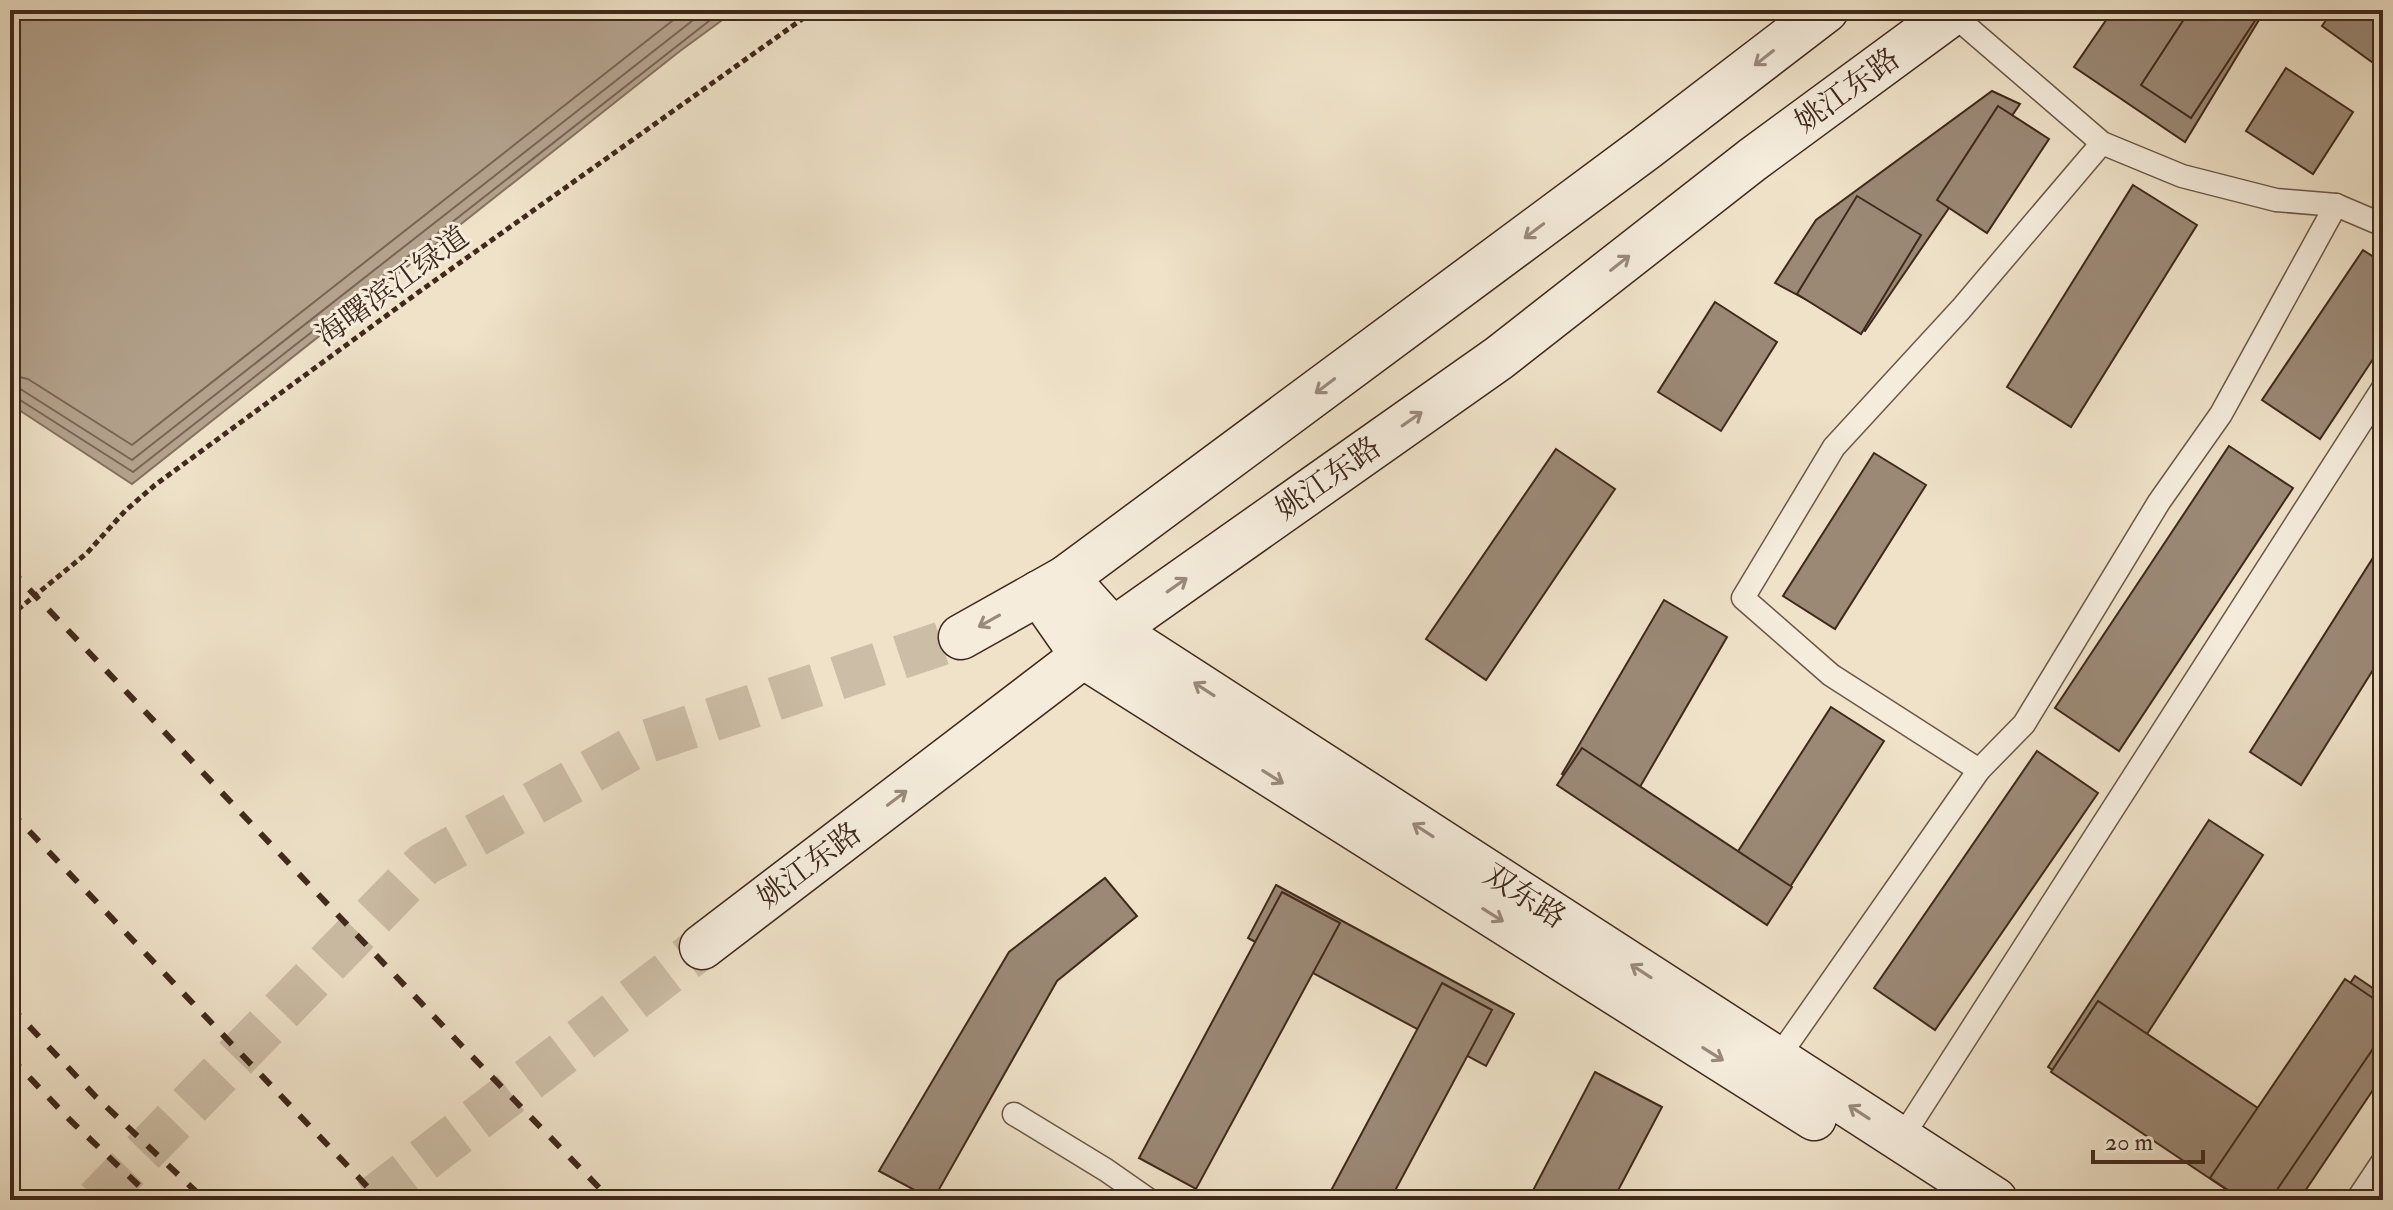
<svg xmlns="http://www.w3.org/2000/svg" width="2393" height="1210" font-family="'IM FELL Double Pica','Noto Serif SC',serif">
  <rect width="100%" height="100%" fill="#efe2c9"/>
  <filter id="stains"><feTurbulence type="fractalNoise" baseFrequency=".0025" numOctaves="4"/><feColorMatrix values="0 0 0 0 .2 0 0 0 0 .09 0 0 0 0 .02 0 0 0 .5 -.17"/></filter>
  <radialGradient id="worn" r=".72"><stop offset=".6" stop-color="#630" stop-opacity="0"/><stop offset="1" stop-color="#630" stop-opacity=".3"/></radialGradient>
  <polygon fill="#b4a38e" stroke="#867260" stroke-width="2" points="10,10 736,10 680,51 132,484 10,404"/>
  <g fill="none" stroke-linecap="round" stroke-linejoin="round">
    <g stroke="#7a6655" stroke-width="2">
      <polyline points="10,375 28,379 132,445 686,10"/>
      <polyline points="10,387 22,390 132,460 706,10"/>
      <polyline points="10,397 17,398 133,472 723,10"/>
    </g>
  </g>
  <g fill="#9b8976" stroke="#40291c" stroke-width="2">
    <polygon points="2113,10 2265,10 2185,142 2074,67"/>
    <polygon points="2190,10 2262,10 2191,118 2141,85"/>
    <polygon points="2333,10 2383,10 2383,70 2322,26"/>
    <polygon points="2286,68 2353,112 2313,174 2246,131"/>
    <polygon points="1992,91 2020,104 1865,331 1775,283 1816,220"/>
    <polygon points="1998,106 2049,139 1987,233 1937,200"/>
    <polygon points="2133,185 2197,225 2071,427 2007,387"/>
    <polygon points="1857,196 1921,235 1861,334 1797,294"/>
    <polygon points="2363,250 2383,263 2383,344 2320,439 2262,400"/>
    <polygon points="1715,302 1777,342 1721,431 1658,392"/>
    <polygon points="2229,446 2293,488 2119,751 2055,708"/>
    <polygon points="1556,449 1615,489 1486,680 1426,639"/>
    <polygon points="1874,453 1926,485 1835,629 1783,596"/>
    <polygon points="2383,542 2383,654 2301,785 2250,752"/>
    <polygon points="1664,600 1727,637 1626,811 1562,774"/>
    <polygon points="1831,707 1884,741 1770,918 1717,884"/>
    <polygon points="1582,748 1792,887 1767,925 1557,785"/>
    <polygon points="2037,751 2098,793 1935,1030 1874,988"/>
    <polygon points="2209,820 2263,855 2103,1102 2048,1067"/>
    <polygon points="1105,878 1137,916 1057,981 933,1200 879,1171 1009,952"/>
    <polygon points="1276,885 1514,1014 1486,1066 1248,938"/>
    <polygon points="1282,892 1340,923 1196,1189 1139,1158"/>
    <polygon points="2355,976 2383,995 2383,1075 2299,1200 2242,1200 2051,1072 2098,1001 2264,1112"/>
    <polygon points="2345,979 2383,1005 2383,1034 2270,1200 2243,1200 2210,1178"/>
    <polygon points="1442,983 1492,1010 1390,1200 1326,1200"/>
    <polygon points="1595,1072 1662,1107 1613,1200 1528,1200"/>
  </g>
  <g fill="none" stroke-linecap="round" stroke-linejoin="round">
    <g stroke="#ccbda6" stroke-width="44" stroke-dasharray="44 22" stroke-linecap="butt">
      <polyline points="97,1200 424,864 642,743 961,637"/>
      <polyline points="371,1200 702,947"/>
    </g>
    <defs>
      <g id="lane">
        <polyline points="1951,13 2102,143 2182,176 2276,200 2336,205 2383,225"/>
        <polyline points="1979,770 2024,724 2159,502 2221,414 2336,205"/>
        <polyline points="1777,1059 1979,770 1831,675 1743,598 1834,447 1961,309 2102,143"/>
        <polyline points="1014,1114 1106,1170 1149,1200"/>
        <polyline points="1901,1139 2383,388"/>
        <polyline points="2357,1200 2383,1161"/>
      </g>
      <g id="secondary">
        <polyline points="1066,578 1113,630 1995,1200"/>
        <polyline points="1039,593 1083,656 1814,1118"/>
        <polyline points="961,637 1066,578 1646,148 1826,10"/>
        <polyline points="702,947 1083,656 1113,630 1499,358 1752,160 1956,10"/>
      </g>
    </defs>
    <use href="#lane" stroke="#6c5747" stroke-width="25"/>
    <use href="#secondary" stroke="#40291c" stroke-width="47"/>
    <polyline stroke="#40291c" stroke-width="5" stroke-dasharray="6 4" stroke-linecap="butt" points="10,616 87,553 125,511 155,485 416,294 815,10"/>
    <use href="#lane" stroke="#f5ecdc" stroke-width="22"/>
    <use href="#secondary" stroke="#f5ecdc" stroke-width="44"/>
    <g stroke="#40291c" stroke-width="6" stroke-dasharray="14 14" stroke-linecap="butt">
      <polyline points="10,569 462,1046 611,1200"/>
      <polyline points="10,811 380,1200"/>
      <polyline points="10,1006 96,1097 205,1200"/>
      <polyline points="10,1057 70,1120 154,1200"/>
    </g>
  </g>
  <defs><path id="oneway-shaft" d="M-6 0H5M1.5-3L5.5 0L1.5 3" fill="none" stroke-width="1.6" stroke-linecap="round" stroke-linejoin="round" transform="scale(2)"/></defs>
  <g stroke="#9a8a7c">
    <use href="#oneway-shaft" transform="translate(1764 58) rotate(142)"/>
    <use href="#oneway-shaft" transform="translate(1534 231) rotate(143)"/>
    <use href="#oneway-shaft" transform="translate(1620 263) rotate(-38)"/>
    <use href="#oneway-shaft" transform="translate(1325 386) rotate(143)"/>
    <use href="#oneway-shaft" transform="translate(1412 419) rotate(-35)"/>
    <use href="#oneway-shaft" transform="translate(1177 585) rotate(-35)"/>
    <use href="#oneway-shaft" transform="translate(989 621) rotate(151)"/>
    <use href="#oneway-shaft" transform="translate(1204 689) rotate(-147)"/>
    <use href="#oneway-shaft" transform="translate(1273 777) rotate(32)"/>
    <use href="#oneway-shaft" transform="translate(897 798) rotate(-37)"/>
    <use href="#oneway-shaft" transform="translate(1423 830) rotate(-147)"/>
    <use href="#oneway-shaft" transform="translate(1493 915) rotate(32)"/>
    <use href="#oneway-shaft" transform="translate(1641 971) rotate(-147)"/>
    <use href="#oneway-shaft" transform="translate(1713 1054) rotate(32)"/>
    <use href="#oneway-shaft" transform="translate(1859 1112) rotate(-147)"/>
  </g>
  <g text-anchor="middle" stroke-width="6" stroke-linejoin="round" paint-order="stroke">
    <g font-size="30" fill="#40291c" stroke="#f5ecdc">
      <text transform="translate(1847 90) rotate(-36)" y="10">姚江东路</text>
      <text transform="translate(392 286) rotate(-36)" y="10">海曙滨江绿道</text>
      <text transform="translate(1328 478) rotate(-35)" y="10">姚江东路</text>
      <text transform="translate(809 865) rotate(-37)" y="10">姚江东路</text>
      <text transform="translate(1525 896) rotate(33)" y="10">双东路</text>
    </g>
  </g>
  <rect width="2393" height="1210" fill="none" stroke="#efe2c9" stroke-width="40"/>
  <rect x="12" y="12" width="2369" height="1186" fill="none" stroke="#40291c" stroke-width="4"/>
  <rect x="20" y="20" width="2353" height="1170" fill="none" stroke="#40291c" stroke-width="2"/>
  <path d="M2093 1150v12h110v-12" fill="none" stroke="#40291c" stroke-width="4"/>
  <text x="2105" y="1150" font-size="24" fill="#40291c" stroke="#f5ecdc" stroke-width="6" paint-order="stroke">20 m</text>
  <rect width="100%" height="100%" filter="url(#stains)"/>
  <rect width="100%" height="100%" fill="url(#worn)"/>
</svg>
